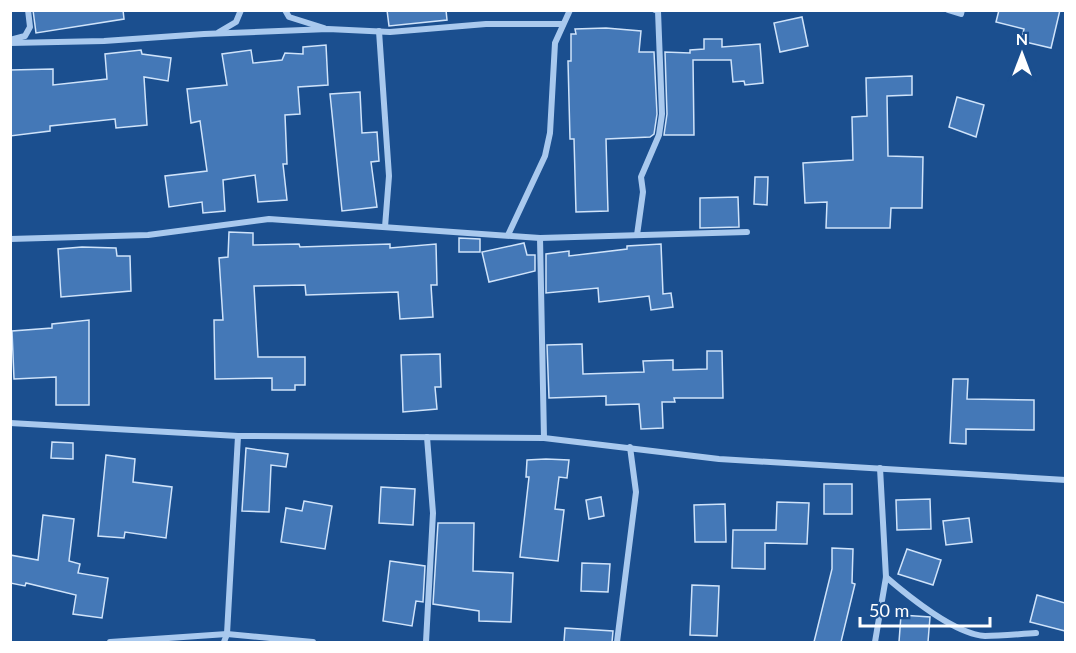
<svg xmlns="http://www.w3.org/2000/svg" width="1076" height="653" font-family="Lato,sans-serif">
  <rect width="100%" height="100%" fill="#1b4f8f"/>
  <g fill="#4478b7" stroke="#cfe3fa" stroke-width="1.5">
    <polygon points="33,10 123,10 124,19 36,33"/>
    <polygon points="387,10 446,10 447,20 389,26"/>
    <polygon points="999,10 1060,10 1051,48 1021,41 1024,29 996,22"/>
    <polygon points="802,17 808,46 780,52 774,23"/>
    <polygon points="606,28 641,31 639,52 654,52 657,114 654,134 650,137 606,139 608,211 576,212 574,139 570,139 568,61 571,61 571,34 576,34 575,29"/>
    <polygon points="704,39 722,39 722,47 760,44 763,83 745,85 744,81 733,82 731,60 693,60 694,135 664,135 667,114 665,52 690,53 690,50 704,49"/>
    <polygon points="326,45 328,85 298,87 300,114 285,115 287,164 283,164 287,200 258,202 255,175 223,180 225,211 203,213 202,202 169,207 165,176 207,171 200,121 191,123 187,89 227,85 222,54 251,50 253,63 282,60 285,53 303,54 303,47"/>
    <polygon points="141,50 142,54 171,58 168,81 144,77 147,125 116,128 115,119 50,126 50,131 10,136 10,70 53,69 53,85 107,79 105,54"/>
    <polygon points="912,76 912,95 887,96 888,156 923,157 922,208 891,208 890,228 826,228 827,202 805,203 803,163 853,160 852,117 867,116 866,78"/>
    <polygon points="360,92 362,133 377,132 379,161 371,162 377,207 342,211 330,94"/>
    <polygon points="957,97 984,105 976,137 949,127"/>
    <polygon points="755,177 768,177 767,205 754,204"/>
    <polygon points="738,197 739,227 700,228 700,198"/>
    <polygon points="229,232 253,233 253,245 299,244 300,247 390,244 390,248 436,244 437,285 431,285 433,317 400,319 398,292 306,295 305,285 254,286 258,357 305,357 305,385 295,385 295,390 272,390 272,378 215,379 214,320 223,320 219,258 228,257"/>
    <polygon points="459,238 480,239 480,252 459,252"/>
    <polygon points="524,243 527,255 535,255 535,271 489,282 482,252"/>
    <polygon points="661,244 663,294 671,293 673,307 651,310 649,296 599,302 598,288 546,293 546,254 569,251 569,256 627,249 627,246"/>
    <polygon points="82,247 116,248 117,256 130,256 131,291 61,297 58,249"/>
    <polygon points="89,320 89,405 56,405 56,377 14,379 12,331 52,328 52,324"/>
    <polygon points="582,344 583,374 644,372 643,361 673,360 673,370 707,369 707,351 722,351 723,398 674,398 675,402 662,402 663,428 641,429 639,404 606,405 606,396 549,398 547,345"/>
    <polygon points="440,354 441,387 435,387 437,409 403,412 401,355"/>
    <polygon points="953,379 968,379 967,399 1034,400 1034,430 966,429 966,444 950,443"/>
    <polygon points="52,442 73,443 73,459 51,458"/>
    <polygon points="246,448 288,454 286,467 271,465 269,512 242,511"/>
    <polygon points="106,455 135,459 133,482 172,487 166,538 125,532 124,538 98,536"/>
    <polygon points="546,459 569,460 567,478 559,477 555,509 564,510 558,561 520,557 529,477 526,477 527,460"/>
    <rect x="824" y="484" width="28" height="30"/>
    <polygon points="381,487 415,489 413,525 379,523"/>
    <polygon points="601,497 604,516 589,519 586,500"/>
    <polygon points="930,499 931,529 897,530 896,500"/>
    <polygon points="304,501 332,506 325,549 281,542 286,508 302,511"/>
    <polygon points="777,502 809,503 807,544 765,543 765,569 732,568 733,530 776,530"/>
    <polygon points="725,504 726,542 695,542 694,505"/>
    <polygon points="43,515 74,519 69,561 80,564 78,573 108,578 102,618 73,614 76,595 26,583 25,586 10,583 10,555 38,560"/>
    <polygon points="969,518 972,542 946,545 943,521"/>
    <polygon points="438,523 474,523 473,571 513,573 511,622 479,621 479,611 433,604"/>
    <polygon points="832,548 853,549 852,583 855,584 841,642 814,642 832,569"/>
    <polygon points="907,549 941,560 933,585 898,574"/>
    <polygon points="390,561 425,566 423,602 416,601 412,626 383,621"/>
    <polygon points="582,563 610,564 608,592 581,591"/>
    <polygon points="692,585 719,586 717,636 690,635"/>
    <polygon points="1037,595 1065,603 1065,631 1030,622"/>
    <polygon points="901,615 930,617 928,642 899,642"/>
    <polygon points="565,628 613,631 612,642 564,642"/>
  </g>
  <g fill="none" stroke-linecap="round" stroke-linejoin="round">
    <g stroke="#a9c9ee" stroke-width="6">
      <polyline points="285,10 289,17 324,28"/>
      <polyline points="948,10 961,14 962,10"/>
      <polyline points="379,31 389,176 385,227"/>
      <polyline points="219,32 236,22 241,10"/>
      <polyline points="10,40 25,36 30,27 28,10"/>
      <polyline points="10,43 104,41 204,34 328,29 390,32 486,24 563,24"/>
      <polyline points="508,235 545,156 550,133 555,43 570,10"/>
      <polyline points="637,235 643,192 641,177 659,135 662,114 658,11 655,10"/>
      <polyline points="540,238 544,438"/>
      <polyline points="10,239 148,235 269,219 540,238 747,232"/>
      <polyline points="10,423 238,436 544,438 719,459 1066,480"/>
      <path d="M 886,577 C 908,596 955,634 985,636 C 1001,636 1019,634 1036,633"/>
      <polyline points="110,642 227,634 313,642"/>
      <polyline points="224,642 227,634 238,436"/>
      <polyline points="426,642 433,513 427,437"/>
      <polyline points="617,642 636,492 630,447"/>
      <polyline points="875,642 886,577 880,468"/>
    </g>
  </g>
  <rect width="1076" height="653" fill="none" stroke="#ffffff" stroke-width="24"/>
  <g transform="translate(1022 54)" stroke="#1b4f8f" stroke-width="4.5" paint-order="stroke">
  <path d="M0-4.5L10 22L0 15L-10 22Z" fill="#ffffff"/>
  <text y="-9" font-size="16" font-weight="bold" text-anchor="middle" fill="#ffffff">N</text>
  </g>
  <path d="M860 617v9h130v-9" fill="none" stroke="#ffffff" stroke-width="3"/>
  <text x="869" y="617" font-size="18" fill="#ffffff" stroke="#1b4f8f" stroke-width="4.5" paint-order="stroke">50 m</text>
</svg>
